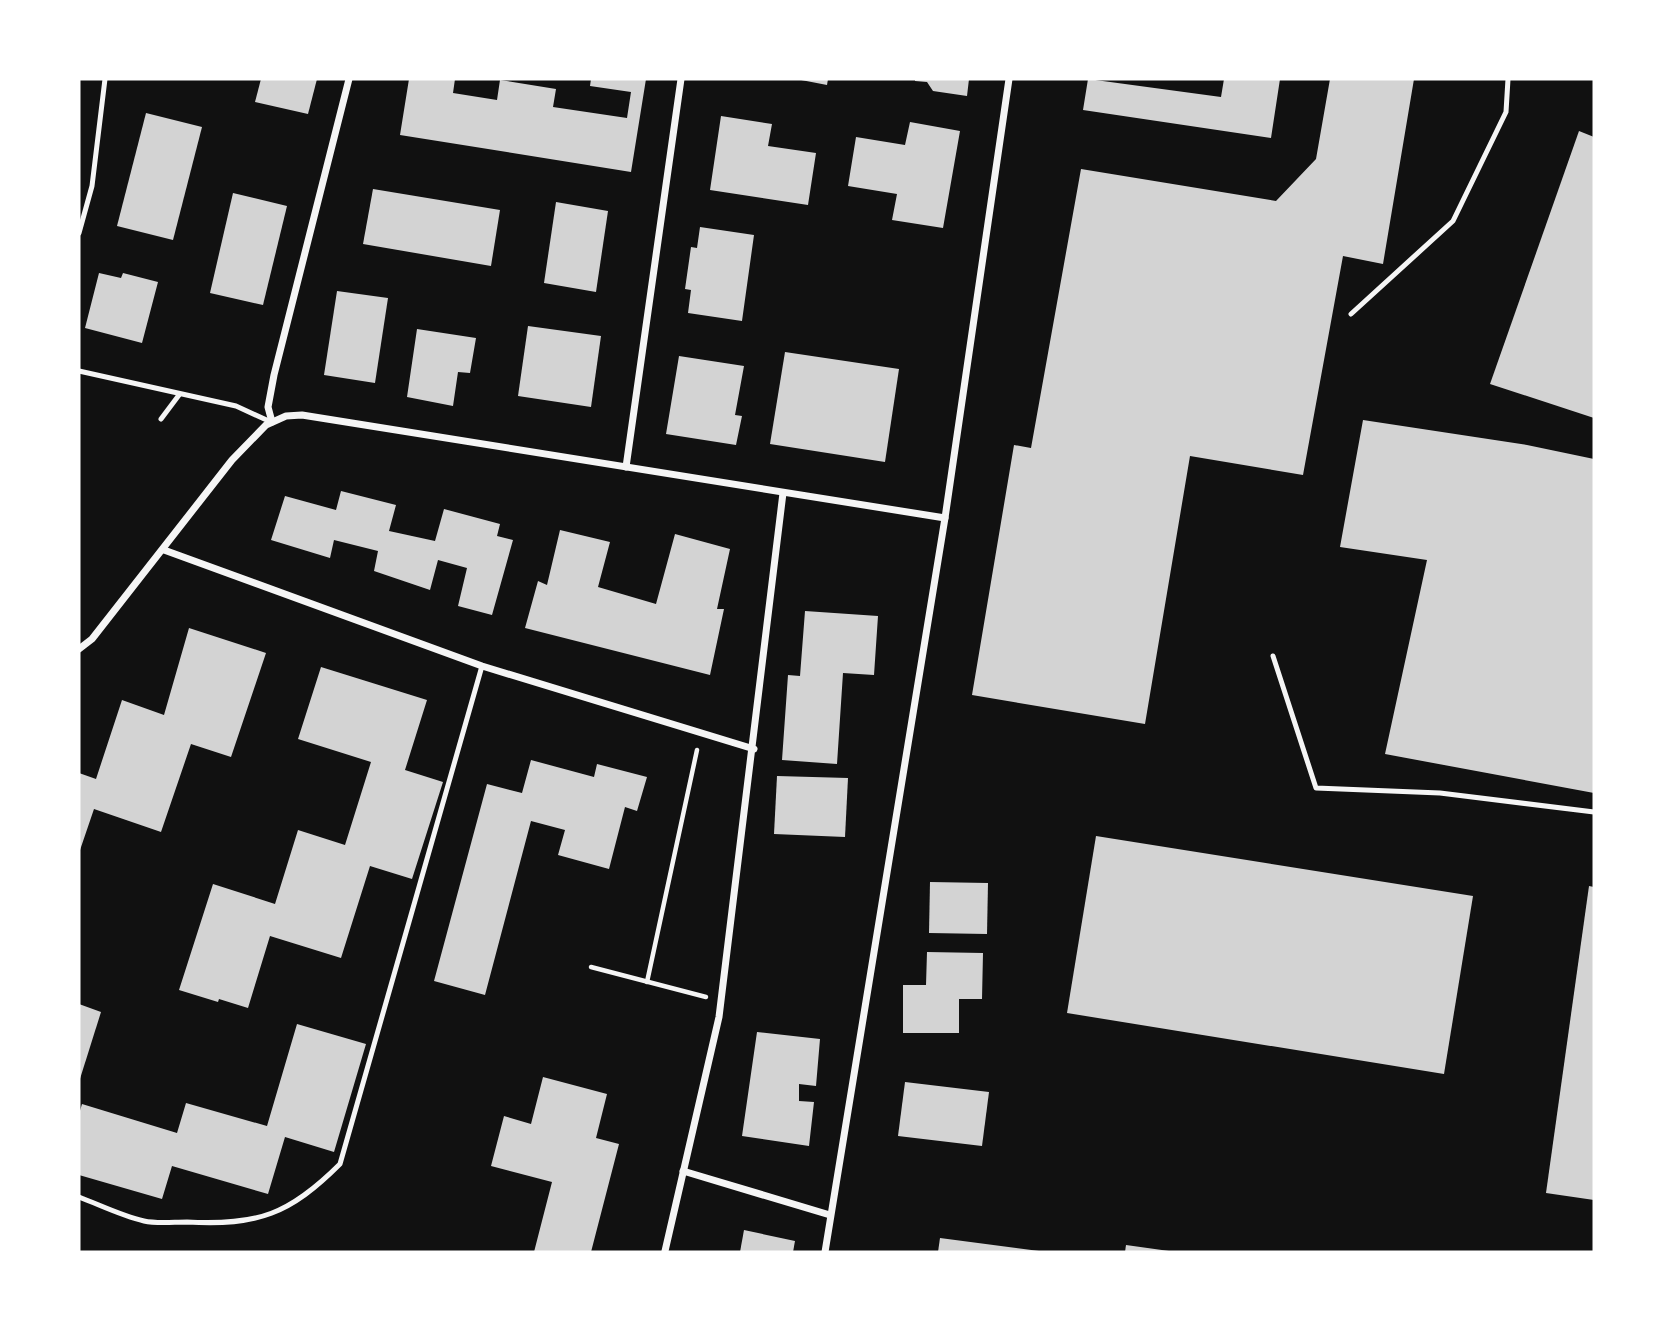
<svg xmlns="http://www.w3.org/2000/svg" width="1673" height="1331" font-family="'DejaVu Sans',sans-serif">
  <rect width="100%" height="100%" fill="#111"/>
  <g fill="#d3d3d3">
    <polygon points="261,79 317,79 308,114 255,102"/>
    <polygon points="409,79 455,79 453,93 497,100 500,80 556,89 553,107 627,118 631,92 590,86 591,79 646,79 631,172 400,135"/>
    <polygon points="796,79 828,79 827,85"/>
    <polygon points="915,79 969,79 967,96 933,91 927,82 915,81"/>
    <polygon points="1088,79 1221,97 1224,79 1280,79 1271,138 1083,110"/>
    <polygon points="1330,79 1414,79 1383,264 1343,256 1303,475 1190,456 1145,724 972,695 1014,445 1031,448 1081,169 1276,201 1316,159"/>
    <polygon points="146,113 202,127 173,240 117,226"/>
    <polygon points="721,116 772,124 768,146 816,153 808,205 710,190"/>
    <polygon points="910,122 960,131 943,228 892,220 897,194 848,186 856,137 905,145"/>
    <polygon points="1579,131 1594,137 1594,418 1490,384"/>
    <polygon points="373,189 500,210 491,266 363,244"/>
    <polygon points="233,193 287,206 263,305 210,293"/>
    <polygon points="556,202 608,211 596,292 544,283"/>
    <polygon points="700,227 754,235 742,321 688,313 691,290 685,289 691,247 697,248"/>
    <polygon points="99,273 121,278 123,273 158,282 142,343 85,328"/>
    <polygon points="337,291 388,298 375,383 324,375"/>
    <polygon points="528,326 601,336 591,407 518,396"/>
    <polygon points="417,329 476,338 470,373 458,372 453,406 407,397"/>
    <polygon points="785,352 899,369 885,462 770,444"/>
    <polygon points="679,356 744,366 735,415 742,416 736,445 666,434"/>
    <polygon points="1363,420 1527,445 1594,459 1594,793 1385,754 1427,560 1340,547"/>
    <polygon points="341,491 396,505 389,531 435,541 444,509 500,524 497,536 513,540 492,615 458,606 467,568 438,560 430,590 374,571 378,551 334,540 330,558 271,540 285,496 336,510"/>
    <polygon points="560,530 610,542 598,587 656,604 675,534 730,549 717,609 724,609 710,675 525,628 538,581 547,585"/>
    <polygon points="805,611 878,616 874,675 843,673 837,764 782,760 788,675 800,676"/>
    <polygon points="189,628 266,653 231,757 191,744 161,832 94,809 79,853 79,773 96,779 122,700 164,715"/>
    <polygon points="321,667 427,700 405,770 443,782 412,879 370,866 341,958 270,936 248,1008 219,999 218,1002 179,990 213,884 275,904 298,830 345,845 371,762 298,739"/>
    <polygon points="531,760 594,777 597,764 647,777 637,811 625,807 609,869 558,855 565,830 531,821 485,995 434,981 487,784 522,793"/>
    <polygon points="777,776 848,778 845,837 774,834"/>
    <polygon points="1096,836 1473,896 1444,1074 1067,1013"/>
    <polygon points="930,882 988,883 987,934 929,933"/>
    <polygon points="1589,886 1594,887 1594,1200 1546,1193"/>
    <polygon points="927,952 983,953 982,999 959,999 959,1033 903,1033 903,985 926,985"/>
    <polygon points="79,1004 101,1012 79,1082"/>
    <polygon points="297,1024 366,1044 334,1152 285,1137 268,1194 172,1166 162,1199 79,1175 79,1114 82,1104 177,1133 186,1103 267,1126"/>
    <polygon points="757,1032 820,1039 816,1086 799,1084 799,1101 814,1102 809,1146 742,1136"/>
    <polygon points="543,1077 607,1094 596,1138 619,1144 591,1252 534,1252 552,1182 491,1166 504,1116 531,1124"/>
    <polygon points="905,1082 989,1092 982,1146 898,1136"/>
    <polygon points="744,1230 795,1241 793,1252 740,1252"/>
    <polygon points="940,1238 1039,1251 1039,1252 938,1252"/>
    <polygon points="1126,1245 1169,1251 1169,1252 1125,1252"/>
  </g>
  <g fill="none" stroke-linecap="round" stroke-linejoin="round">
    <g stroke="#f5f5f5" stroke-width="4.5">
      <polyline points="591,967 706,997"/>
      <polyline points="647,982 697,750"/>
    </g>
    <g stroke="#f5f5f5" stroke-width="5">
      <polyline points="79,233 92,186 105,79"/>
      <polyline points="1351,314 1453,221 1506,112 1508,79"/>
      <polyline points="79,371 236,406 271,422"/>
      <polyline points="161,419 179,395"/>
      <polyline points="1273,656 1316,788 1440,793 1594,812"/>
      <path d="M 79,1197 C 100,1205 122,1216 144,1221 C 157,1224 173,1222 187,1222 C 258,1226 290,1214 340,1164 L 482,666"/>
    </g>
    <g stroke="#f5f5f5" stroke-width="7">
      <polyline points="272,422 268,407 274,375 349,79"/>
      <polyline points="626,467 681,79"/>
      <polyline points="164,550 482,666 754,749"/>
      <polyline points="79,649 92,639 232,460 266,425 286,416 302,415 945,518"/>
      <polyline points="683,1171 830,1215"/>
      <polyline points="665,1251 719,1017 783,493"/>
      <polyline points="825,1252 945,518 1009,79"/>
    </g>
  </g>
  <rect width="1673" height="1331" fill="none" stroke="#ffffff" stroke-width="161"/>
</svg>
